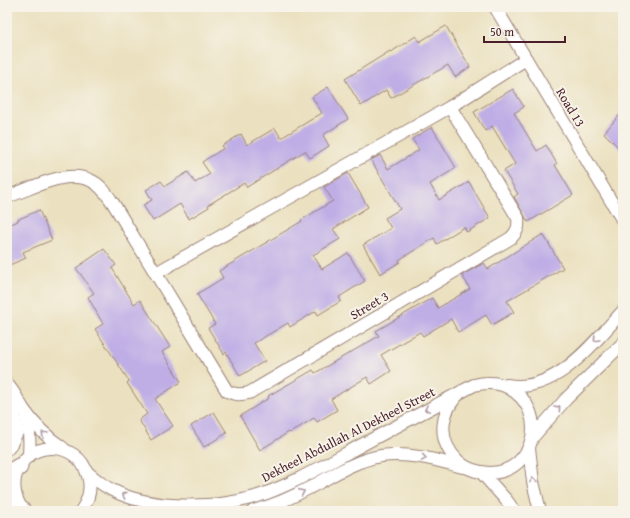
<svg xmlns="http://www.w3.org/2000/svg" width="630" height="518" font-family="'Gentium Book Plus',serif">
  <rect width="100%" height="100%" fill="#f7f3e8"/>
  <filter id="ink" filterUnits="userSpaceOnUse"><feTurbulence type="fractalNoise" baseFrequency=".025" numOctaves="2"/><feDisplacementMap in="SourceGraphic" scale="8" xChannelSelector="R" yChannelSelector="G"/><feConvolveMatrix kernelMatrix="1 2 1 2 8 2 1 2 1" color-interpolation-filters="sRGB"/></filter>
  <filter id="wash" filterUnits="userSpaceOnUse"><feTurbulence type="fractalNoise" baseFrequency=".012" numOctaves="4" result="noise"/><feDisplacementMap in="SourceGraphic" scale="16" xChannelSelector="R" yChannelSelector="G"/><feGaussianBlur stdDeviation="0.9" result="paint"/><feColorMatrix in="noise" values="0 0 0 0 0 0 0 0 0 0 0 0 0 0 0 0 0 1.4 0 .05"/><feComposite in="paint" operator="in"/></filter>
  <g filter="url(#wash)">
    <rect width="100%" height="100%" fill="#ebe1c0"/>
    <g id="blocks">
      <g fill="#bfaee6">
        <polygon points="446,26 470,67 455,77 448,65 391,98 386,90 361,106 345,79 390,51 391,52 416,36 419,42"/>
        <polygon points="328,87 348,119 323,135 329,146 310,158 305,151 247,187 244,183 208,205 209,207 189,219 180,204 153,221 143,205 152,200 146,190 161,181 165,186 188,172 195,183 210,174 202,162 224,148 222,146 241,134 247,145 275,128 281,138 322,113 312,97"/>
        <polygon points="513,89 524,107 514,113 537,151 546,145 557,164 555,165 573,195 528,222 514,197 518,194 504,171 515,164 492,126 485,131 474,112"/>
        <polygon points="623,111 623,152 604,133"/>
        <polygon points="432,127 456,168 430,184 439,200 469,182 490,218 467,232 464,227 437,244 434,238 399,260 400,262 380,274 363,245 391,228 385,218 400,209 371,160 380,155 388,169 419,150 412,139"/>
        <polygon points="348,173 368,207 333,229 340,239 313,255 322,269 348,253 365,281 339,297 341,301 318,315 316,311 290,327 288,323 254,343 265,361 240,376 226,352 224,354 208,328 215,324 197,294 223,278 219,271 302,221 301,220 333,201 324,187"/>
        <polygon points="39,210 52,240 23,252 26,258 7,266 7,226 18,221 17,220"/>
        <polygon points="543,234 563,268 507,301 514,312 492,325 486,315 458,332 451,319 423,336 420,332 381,355 391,371 371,384 367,377 331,399 337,410 317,422 314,418 290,433 289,432 260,450 240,416 269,398 268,396 313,370 315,373 379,336 376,331 432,298 438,308 470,289 462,275 484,263 488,269"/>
        <polygon points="104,249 116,265 112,268 134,304 140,300 170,347 162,352 181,382 155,399 173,426 151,440 139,420 147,414 127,383 129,381 95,329 103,324 88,297 94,293 76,268"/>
        <polygon points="214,412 227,433 204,447 191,426"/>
      </g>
    </g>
  </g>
  <g filter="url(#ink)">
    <use href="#blocks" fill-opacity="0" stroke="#9a8076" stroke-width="1"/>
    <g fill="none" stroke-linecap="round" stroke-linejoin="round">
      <defs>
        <g id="minor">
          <polyline points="495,7 623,221"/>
          <path d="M 7,197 C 30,189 65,169 90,180 C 100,184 107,194 113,203 L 227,391 C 235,395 240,395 249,393 L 511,238 C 518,231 519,226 518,218 L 450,107"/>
          <polyline points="156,273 450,107 526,59"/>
          <path d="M 7,384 C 15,393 18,401 24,410 C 35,426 48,438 63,448"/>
          <path d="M 507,385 C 556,394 593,343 623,311"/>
          <path d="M 26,415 C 30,429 30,442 29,456"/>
          <polyline points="532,438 566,399 623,343"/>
          <polyline points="529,448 533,482 540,511"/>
          <path d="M 87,472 C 95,479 102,485 112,490 C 150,510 214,509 255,497 C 293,485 333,460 369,441 C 404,422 439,404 474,385 C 486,382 498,382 509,388 C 550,411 535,473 489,473 C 477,472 466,469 458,461 C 436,440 440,410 462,391"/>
          <polyline points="481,472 507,501 514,511"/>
          <path d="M 23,510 C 16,501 13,490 15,478 C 23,439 78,438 88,476 C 92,489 88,501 81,511"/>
          <path d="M 253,511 C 273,506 291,498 309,488 C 332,476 355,460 381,456 C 409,452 436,460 463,467"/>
        </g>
        <g id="highway">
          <polyline points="7,406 11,412 15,431 7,446"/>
          <polyline points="7,474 19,467"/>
          <polyline points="7,501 15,505 22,511"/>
        </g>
      </defs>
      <use href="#minor" stroke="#9a8076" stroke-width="14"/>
      <use href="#highway" stroke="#9a8076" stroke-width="19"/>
      <use href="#minor" stroke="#fff" stroke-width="12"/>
      <use href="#highway" stroke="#fff" stroke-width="17"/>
    </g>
    <defs><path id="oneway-chevron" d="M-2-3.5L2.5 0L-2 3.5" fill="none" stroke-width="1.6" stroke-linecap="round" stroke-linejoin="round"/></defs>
    <g stroke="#ae9aa0">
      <use href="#oneway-chevron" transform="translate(596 339) rotate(133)"/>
      <use href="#oneway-chevron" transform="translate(558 408) rotate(-49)"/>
      <use href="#oneway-chevron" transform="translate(427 409) rotate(153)"/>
      <use href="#oneway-chevron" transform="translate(44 434) rotate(-137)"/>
      <use href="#oneway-chevron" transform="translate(424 458) rotate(9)"/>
      <use href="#oneway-chevron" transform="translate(533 480) rotate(-99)"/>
      <use href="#oneway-chevron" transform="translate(302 492) rotate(-25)"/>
      <use href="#oneway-chevron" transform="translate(124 495) rotate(-161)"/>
    </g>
  </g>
  <g text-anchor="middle" stroke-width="4" stroke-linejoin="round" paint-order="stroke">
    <g font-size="13" fill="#4a1f2b" stroke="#f7f3e8">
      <text transform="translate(571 107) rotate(59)" y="5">Road 13</text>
      <text transform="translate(369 305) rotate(-31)" y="5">Street 3</text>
      <text transform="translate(348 434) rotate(-27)" y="5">Dekheel Abdullah Al Dekheel Street</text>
    </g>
  </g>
  <rect width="630" height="518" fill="none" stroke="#f7f3e8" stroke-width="24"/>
  <path d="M484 36v6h81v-6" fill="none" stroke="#4a1f2b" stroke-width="2"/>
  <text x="490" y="36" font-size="12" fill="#4a1f2b" stroke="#f7f3e8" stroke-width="3" paint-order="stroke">50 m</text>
</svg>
